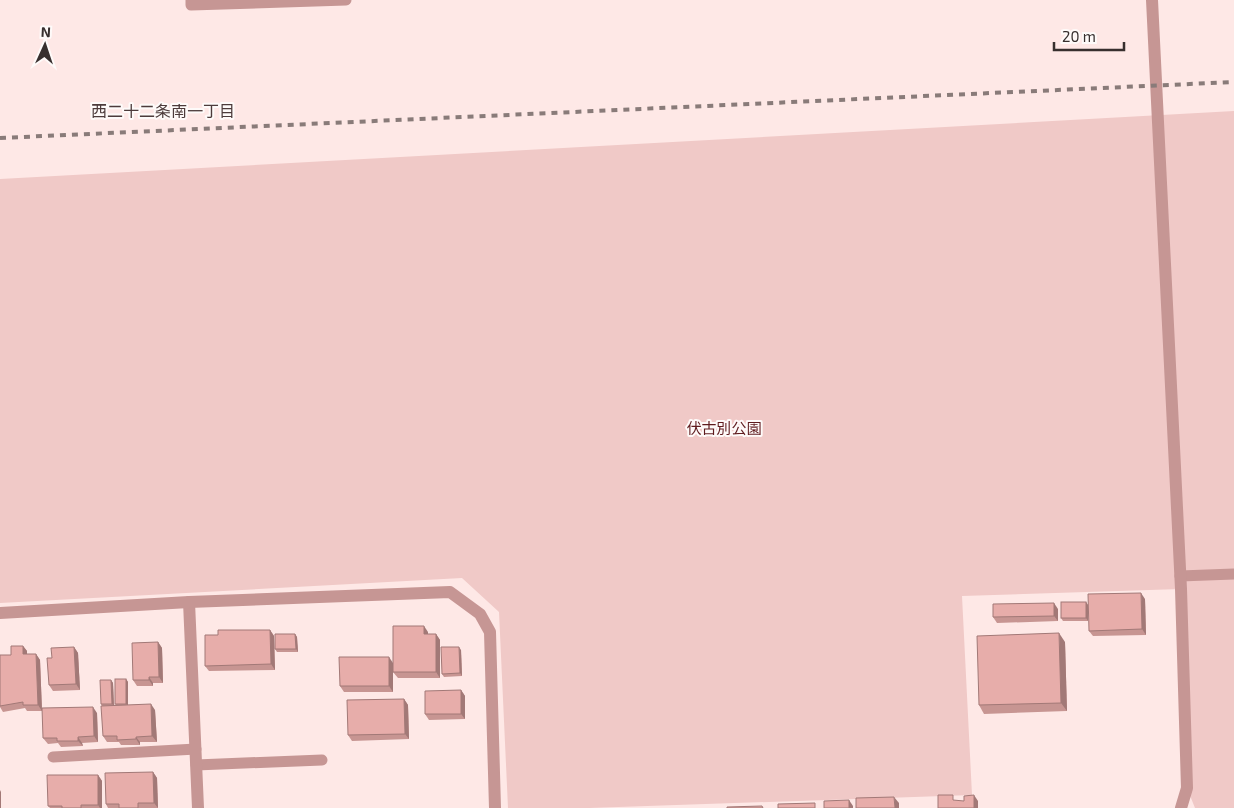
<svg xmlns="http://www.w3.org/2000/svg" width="1234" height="808" font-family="'Exo 2','Noto Sans JP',sans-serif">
  <rect width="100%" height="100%" fill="#fee8e6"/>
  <polygon fill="#f0c9c7" points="1234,111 1234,808 1195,808 1187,788 1181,589 962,596 972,795 589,808 508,808 499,612 462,578 0,603 0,179"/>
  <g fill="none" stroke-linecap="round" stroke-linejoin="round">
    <g stroke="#c69694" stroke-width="11">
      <polyline points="191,0 191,5 346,0"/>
      <polyline points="1180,576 1234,574"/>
      <polyline points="53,757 196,749"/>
      <polyline points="196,765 322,760"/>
    </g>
    <g stroke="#c69694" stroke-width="12">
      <polyline points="1152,0 1181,589 1187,788 1181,808"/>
      <polyline points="189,602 198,808"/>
      <polyline points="0,613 189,602 450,592 480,614 490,632 495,808"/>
    </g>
    <polyline stroke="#897b79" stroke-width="4" stroke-dasharray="6 6" stroke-linecap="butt" points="0,138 1234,82"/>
  </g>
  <g fill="#c79592">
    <polygon points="1145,599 1146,635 1093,636 1089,631"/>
    <polygon points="1086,602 1088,605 1088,621 1063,621 1061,618"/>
    <polygon points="1058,609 1058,621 997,623 993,617"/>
    <polygon points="270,630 274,636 275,670 209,671 205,666 218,635"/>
    <polygon points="428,632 428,634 436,634 440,640 440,678 398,678 393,672 393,692 344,692 340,686 393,663"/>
    <polygon points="295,634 297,637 298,652 277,652 275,649"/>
    <polygon points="158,642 162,648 163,683 153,683 153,686 137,686 133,680"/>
    <polygon points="1065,642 1067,711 984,714 979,705"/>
    <polygon points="23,646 27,651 27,654 36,654 40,660 42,711 27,711 25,708 3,712 0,707 0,655 11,655"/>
    <polygon points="74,647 78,653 80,690 53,691 49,685"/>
    <polygon points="461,650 462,676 444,677 442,674"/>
    <polygon points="126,679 128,682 128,705 155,710 157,742 140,742 140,745 121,745 119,742 107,742 103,736 102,706 101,704 111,680 113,683 114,706 116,705 115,704"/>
    <polygon points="461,690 465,696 465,719 429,720 425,714"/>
    <polygon points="404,699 408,705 409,739 352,741 348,735"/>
    <polygon points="97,713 98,742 82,743 83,746 61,747 58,743 48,744 43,738"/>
    <polygon points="153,772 157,778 158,808 108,808 106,804"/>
    <polygon points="98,775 102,781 102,808 50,808 48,806"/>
  </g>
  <g fill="#a27977">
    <polygon points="1141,593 1145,599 1146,635 1142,629"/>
    <polygon points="1086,602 1088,605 1088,621 1086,618"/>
    <polygon points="1054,603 1058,609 1058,621 1054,616"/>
    <polygon points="424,626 428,632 428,640 424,634"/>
    <polygon points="270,630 274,636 275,670 271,664"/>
    <polygon points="1059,633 1065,642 1067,711 1061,703"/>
    <polygon points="295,634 297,637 298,652 296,649"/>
    <polygon points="436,634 440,640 440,678 436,672"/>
    <polygon points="158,642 162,648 163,683 159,677"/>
    <polygon points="23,646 27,651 27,660 23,654"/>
    <polygon points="74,647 78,653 80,690 76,684"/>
    <polygon points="459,647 461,650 462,676 460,673"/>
    <polygon points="36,654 40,660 42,711 38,705"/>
    <polygon points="389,657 393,663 393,692 389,686"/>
    <polygon points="149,677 153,683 153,686 149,680"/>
    <polygon points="126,679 128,682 128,706 126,704"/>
    <polygon points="111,680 113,683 114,707 112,704"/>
    <polygon points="461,690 465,696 465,719 461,714"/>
    <polygon points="404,699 408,705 409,739 405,734"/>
    <polygon points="151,704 155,710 157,742 152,736"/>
    <polygon points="93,707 97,713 98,742 94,736"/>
    <polygon points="78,737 82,743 83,746 78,741"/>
    <polygon points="136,737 140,742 140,745 136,739"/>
    <polygon points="153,772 157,778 158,808 154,803"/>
    <polygon points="98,775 102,781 102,808 100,808 98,805"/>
    <polygon points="0,790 1,792 1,808 0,808"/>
    <polygon points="974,795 978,801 978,808 974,808"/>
    <polygon points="894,797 899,803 899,808 895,808"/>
    <polygon points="849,800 853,806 853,808 849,808"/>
  </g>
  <g fill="#e7adaa" stroke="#a27977">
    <polygon points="1141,593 1142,629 1089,631 1088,594"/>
    <rect x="1061" y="602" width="25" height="16"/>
    <polygon points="1054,603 1054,616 993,617 993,604"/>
    <polygon points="393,626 424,626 424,634 436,634 436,672 393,672"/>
    <polygon points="218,630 270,630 271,664 205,666 205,635 218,635"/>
    <polygon points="1059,633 1061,703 979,705 977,636"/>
    <polygon points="275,634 295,634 296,649 275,649"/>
    <polygon points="158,642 159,677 149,677 149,680 133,680 132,643"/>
    <polygon points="11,646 23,646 23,654 36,654 38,705 23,705 23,702 0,706 0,655 11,655"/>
    <polygon points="74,647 76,684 49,685 47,658 52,658 51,648"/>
    <polygon points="441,647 459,647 460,673 442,674"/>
    <polygon points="339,657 389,657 389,686 340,686"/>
    <rect x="115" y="679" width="11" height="25"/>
    <polygon points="100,680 111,680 112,704 101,704"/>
    <polygon points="461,690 461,714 425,714 425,691"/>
    <polygon points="404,699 405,734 348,735 347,700"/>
    <polygon points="151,704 152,736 136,737 136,739 117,740 117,736 103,736 101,706"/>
    <polygon points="93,707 94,736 78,737 78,741 57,741 57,738 43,738 42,708"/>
    <polygon points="153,772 154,803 138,803 138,808 119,808 119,804 106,804 105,773"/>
    <polygon points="47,775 98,775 98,805 81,805 81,808 62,808 62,806 48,806"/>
    <polygon points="938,795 953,795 953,800 964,801 964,796 974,795 974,808 938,808"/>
    <polygon points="894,797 895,808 856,808 856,798"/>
    <polygon points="849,800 849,808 824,808 824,801"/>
    <polygon points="815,803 815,808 778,808 778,804"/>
    <polygon points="762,806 763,808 727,808 727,807"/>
  </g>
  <g text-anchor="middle" stroke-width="4" stroke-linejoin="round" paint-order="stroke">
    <g font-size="15" fill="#5f1b1e" stroke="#fefaf9">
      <text x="724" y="434">伏古別公園</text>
    </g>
    <g font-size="16" fill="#4d3b3b" stroke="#fefaf9">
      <text x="163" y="117">西二十二条南一丁目</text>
    </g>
  </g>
  <g transform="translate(45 45) rotate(3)" stroke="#fefaf9" stroke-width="4" paint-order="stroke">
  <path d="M0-4L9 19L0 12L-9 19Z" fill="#372f2e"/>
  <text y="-8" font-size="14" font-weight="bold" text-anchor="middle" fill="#372f2e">N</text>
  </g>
  <path d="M1054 42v8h70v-8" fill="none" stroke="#372f2e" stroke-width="2.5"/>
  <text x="1062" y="42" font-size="15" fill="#372f2e" stroke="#fefaf9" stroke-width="4" paint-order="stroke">20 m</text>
</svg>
